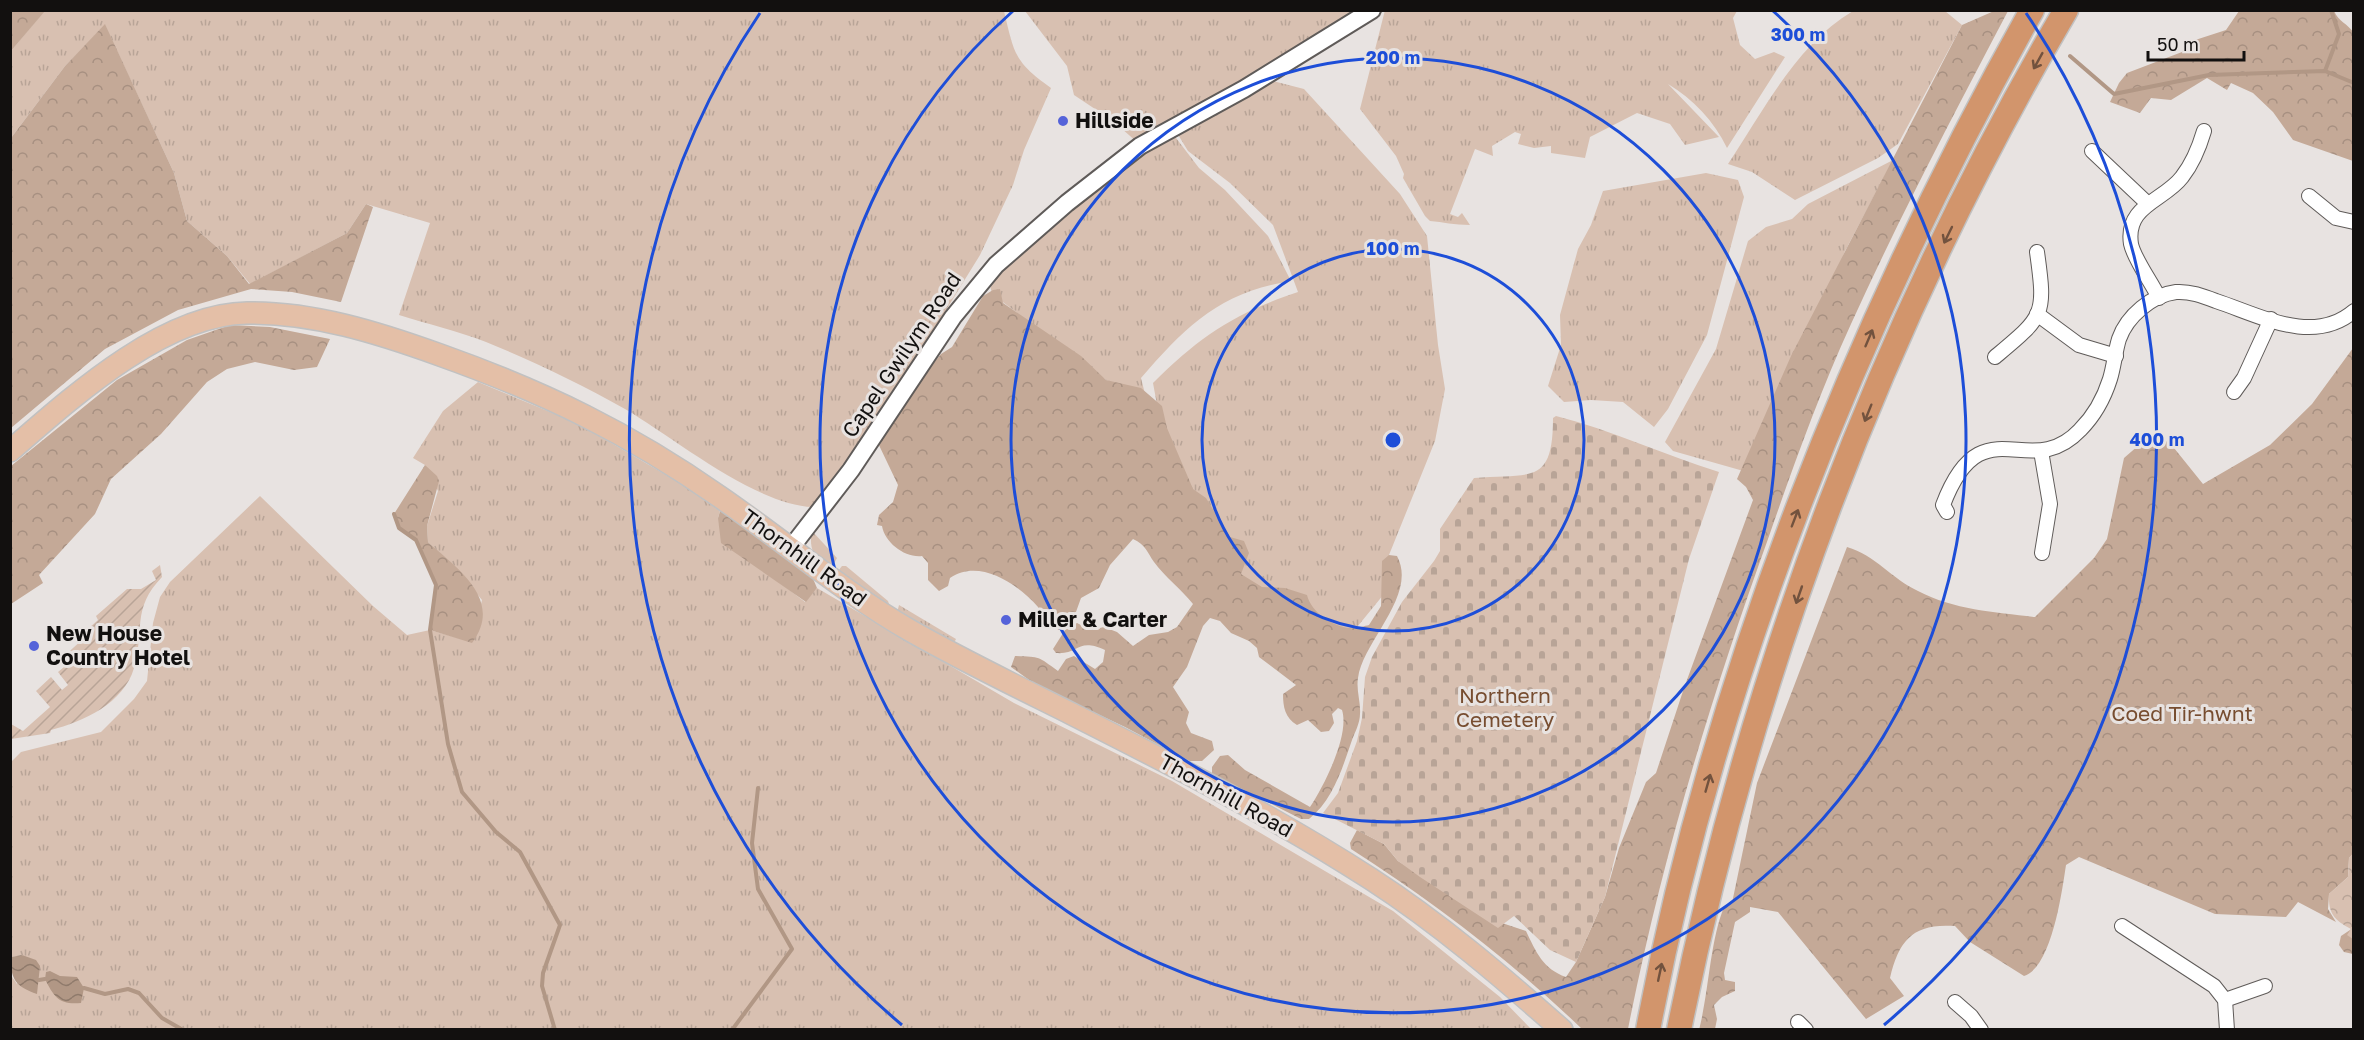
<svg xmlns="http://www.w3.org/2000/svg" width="2364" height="1040" font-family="'Golos Text',sans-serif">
  <defs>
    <pattern id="grass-tufts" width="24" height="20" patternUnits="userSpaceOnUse" patternTransform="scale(1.5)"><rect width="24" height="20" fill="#d8c0b1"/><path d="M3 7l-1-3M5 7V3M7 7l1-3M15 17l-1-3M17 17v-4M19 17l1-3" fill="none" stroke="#b8a497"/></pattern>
    <pattern id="forest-crowns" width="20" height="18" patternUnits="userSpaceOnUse" patternTransform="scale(1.5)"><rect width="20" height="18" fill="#c4a997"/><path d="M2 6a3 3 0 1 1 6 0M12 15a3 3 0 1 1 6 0" fill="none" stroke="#a79081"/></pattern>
    <pattern id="cemetery-stones" width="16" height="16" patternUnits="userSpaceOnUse" patternTransform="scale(1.5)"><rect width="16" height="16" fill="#d8c0b1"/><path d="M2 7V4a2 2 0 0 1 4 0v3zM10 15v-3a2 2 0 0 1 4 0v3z" fill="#b8a497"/></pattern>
    <pattern id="park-crowns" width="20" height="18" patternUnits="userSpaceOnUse" patternTransform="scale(1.5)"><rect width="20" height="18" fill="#d8c0b1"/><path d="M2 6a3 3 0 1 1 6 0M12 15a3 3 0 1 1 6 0" fill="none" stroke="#b8a497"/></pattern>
    <pattern id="garden-furrows" width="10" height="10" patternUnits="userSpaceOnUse" patternTransform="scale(1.5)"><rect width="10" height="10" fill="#d8c0b1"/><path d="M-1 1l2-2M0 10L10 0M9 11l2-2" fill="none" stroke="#b8a497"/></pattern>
    <pattern id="water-waves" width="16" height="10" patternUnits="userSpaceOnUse" patternTransform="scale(1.5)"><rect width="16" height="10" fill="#b19785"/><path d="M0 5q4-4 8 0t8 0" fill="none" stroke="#8f7a6b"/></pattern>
  </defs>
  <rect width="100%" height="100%" fill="#e8e3e1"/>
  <g fill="url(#grass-tufts)">
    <path d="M 45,10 L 1004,11 C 1014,53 1014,62 1051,88 L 1024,150 L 1013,185 L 980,255 L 885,409 L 813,507 C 755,505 676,439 625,409 C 581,384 533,361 486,342 C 458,331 427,324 399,315 L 430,223 L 366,204 L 347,233 L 250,284 L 227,256 L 187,221 L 174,173 L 105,25 L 65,66 L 11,138 L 11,51 Z"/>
    <path d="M 1385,10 L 1737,11 L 1733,18 L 1740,45 L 1755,59 L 1774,52 L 1785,57 L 1727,148 C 1714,121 1693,99 1668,84 L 1719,137 L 1685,145 L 1670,124 L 1637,113 L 1590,137 L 1585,158 L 1551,153 L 1551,146 L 1534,148 L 1518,144 L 1521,134 L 1515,132 L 1492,146 L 1493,156 L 1475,149 L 1450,214 L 1458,217 L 1462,213 L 1470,225 C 1454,225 1443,222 1430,221 L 1425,216 L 1403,178 L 1404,174 L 1396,156 L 1360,109 Z"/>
    <polygon points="1025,11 1361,11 1138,143 1113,121 1074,95 1067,66"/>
    <path d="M 1853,11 L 1945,11 L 1962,25 L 1898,144 L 1878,158 L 1795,200 L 1752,172 L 1728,164 C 1764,110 1796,45 1853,11 Z"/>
    <path d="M 1269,80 L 1304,89 L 1400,194 L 1427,236 L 1438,345 L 1445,389 L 1435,441 L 1389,555 L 1384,594 L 1353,632 L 1295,610 L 1218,564 L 1160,421 L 1153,383 C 1200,336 1235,313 1298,292 L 1273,225 L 1230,183 L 1188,151 L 1177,133 Z"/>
    <path d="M 1173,134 L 1199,168 L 1225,190 L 1268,236 L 1291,281 C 1220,292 1186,326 1141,378 L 1146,398 L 1106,380 L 992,294 L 989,281 L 1120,168 Z"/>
    <polygon points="1893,160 1845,251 1827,299 1747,472 1673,451 1665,442 1716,349 1748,241 1766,227 1792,219 1808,204"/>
    <polygon points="1706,173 1738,180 1744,197 1707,335 1668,409 1654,427 1623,402 1591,400 1564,402 1548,386 1561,345 1560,315 1578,249 1591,225 1603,191"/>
    <polygon points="478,382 579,424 721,507 718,518 775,579 805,602 817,588 1014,703 1172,781 1393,911 1500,997 1531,1029 11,1030 10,974 17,984 23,955 11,957 11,762 21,752 101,732 134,699 147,681 153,623 160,597 170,582 260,496 373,606 407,635 430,630 472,642 482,600 455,567 428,542 427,526 438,491 425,465 413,458 443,411"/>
    <path d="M 812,531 L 837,558 L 830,571 C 816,559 808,551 812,531 Z"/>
    <polygon points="842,566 846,566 888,601 890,607 838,571"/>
    <polygon points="899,605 956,639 953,645 897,613"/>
  </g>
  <g fill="url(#forest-crowns)">
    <polygon points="11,10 45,11 11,51 10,11"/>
    <path d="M 1994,11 L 2008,11 C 1954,114 1899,218 1851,324 C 1819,394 1793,467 1768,539 C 1710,700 1661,862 1628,1029 L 1582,1029 C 1511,961 1434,902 1351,849 L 1350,843 L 1357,830 L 1384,844 L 1398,861 L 1499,922 L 1526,931 C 1536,952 1543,969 1566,977 L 1576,962 L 1605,897 L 1619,848 L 1646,782 L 1656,773 L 1684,688 L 1753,500 L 1746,487 L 1737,479 L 1791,356 L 1962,25 Z"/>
    <path d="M 2239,11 L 2334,11 C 2339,22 2347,23 2354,33 L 2353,161 L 2293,140 L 2273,112 L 2253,93 L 2231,83 L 2227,90 L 2207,78 L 2171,100 L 2151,98 L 2140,113 L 2110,102 L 2119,83 L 2127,73 L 2182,52 L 2186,43 L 2226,30 Z"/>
    <polygon points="105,24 174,173 187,221 227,256 249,284 347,233 366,204 373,207 341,302 292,292 251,289 178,310 105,349 11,428 11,138 65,66"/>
    <path d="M 1000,289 L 1003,303 L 1081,356 L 1106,380 L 1141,388 L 1162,406 L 1167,428 L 1193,489 L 1206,498 L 1230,537 L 1244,541 L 1249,553 L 1241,574 L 1262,587 L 1285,588 L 1307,595 C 1311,612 1333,627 1350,628 C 1356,629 1364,626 1369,625 L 1381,606 L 1382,561 L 1389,555 L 1397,556 C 1418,595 1363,641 1358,678 C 1356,690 1361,703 1360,714 C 1360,723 1355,732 1352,740 C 1342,769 1333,800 1309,819 L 1301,819 L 1212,774 L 1212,767 L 1220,756 L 1228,755 L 1245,770 L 1310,807 C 1324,786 1350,735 1342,710 L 1338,708 L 1332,714 L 1334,723 L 1329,731 L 1321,732 L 1308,720 L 1297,725 C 1285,718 1283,707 1283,694 L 1296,685 L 1259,657 L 1257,648 L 1249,641 L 1231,633 L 1220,621 L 1210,618 L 1203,626 L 1187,667 L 1173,687 L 1189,712 L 1186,723 L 1191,733 L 1212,741 L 1214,750 L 1202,761 L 1189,761 L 1125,727 L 1036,685 L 1011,667 L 1015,656 C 1041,657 1037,656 1058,671 L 1066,659 L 1074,656 L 1095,669 L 1103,662 L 1105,650 C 1077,637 1079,655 1056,653 L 1053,649 L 1065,630 L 1077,623 L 1091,630 L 1104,627 L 1117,632 L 1133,646 L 1149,635 L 1168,632 L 1177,627 L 1193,604 C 1181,589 1165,577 1154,562 C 1147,552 1146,545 1133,539 L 1110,565 L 1099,588 L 1081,598 L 1072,623 L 1059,630 C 1046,625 1037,623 1038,607 C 1018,584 979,558 950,578 L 948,586 L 939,591 L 928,580 L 928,563 L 922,556 C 905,558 885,543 882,526 L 877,525 L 879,515 L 893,502 L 898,485 L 877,441 L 917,383 L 941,354 L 952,347 L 983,296 L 993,290 Z"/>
    <polygon points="230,325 270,327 330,339 317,367 294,370 255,362 227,369 207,382 161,434 111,479 95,514 39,575 43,583 11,604 11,466 117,380 187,340"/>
    <path d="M 2353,348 L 2354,853 L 2349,858 L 2348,877 L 2329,894 L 2328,909 L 2336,922 L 2298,902 L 2286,917 L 2215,914 L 2079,857 L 2066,865 C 2062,891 2052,967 2024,976 L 1970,942 L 1955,926 C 1914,923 1899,939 1890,978 L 1904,996 L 1866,1019 L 1778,912 L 1750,907 L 1750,912 L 1735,922 L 1724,973 L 1725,980 L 1735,982 L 1735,991 L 1722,997 L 1714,1005 L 1717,1019 L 1715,1029 L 1699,1030 C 1709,992 1710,941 1724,907 L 1732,903 L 1757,783 L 1847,547 C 1875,555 1892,579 1918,591 C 1954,610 1995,612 2035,617 L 2094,558 L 2107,539 L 2124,458 L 2139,445 L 2146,432 L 2170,443 L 2203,484 L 2270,445 L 2312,404 Z"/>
    <path d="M 425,465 L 437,476 L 439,481 L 427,526 L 428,542 C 458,569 504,600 472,643 L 430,630 L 436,585 L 433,575 L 416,540 L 399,528 L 394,514 Z"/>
    <polygon points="721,508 811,574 817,588 806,602 721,543 718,518"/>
    <polygon points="2353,928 2353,954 2344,952 2339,945 2341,936"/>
  </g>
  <path fill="url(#cemetery-stones)" d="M 1556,416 C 1612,430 1664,455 1719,472 L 1689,559 L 1605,897 L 1576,962 L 1550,950 L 1514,916 L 1498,928 L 1420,877 L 1398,861 L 1384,844 L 1323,813 L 1338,793 L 1357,741 L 1362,718 L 1365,677 L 1372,657 L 1402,602 L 1434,561 L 1440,551 L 1440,529 L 1474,478 C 1531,473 1553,486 1553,418 Z"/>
  <path fill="url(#park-crowns)" d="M 2353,853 L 2353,939 L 2347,935 L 2351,929 C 2334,920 2328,913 2329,894 L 2348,877 L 2349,858 Z"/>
  <path fill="url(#garden-furrows)" d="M 160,565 L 162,577 C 131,609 145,631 134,668 C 124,703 83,722 51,730 L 50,733 L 11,739 L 11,724 L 23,731 L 50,707 L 36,691 L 51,677 L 62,690 L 68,685 L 58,672 L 64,667 L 59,661 L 83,639 L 80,636 L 98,620 L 96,616 L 127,589 L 141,589 L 156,580 L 152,571 Z"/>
  <g fill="url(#water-waves)">
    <path d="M 22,955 L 36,960 L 40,966 L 37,994 C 16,987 10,979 11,957 Z"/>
    <path d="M 50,971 L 60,976 L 77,977 L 84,988 L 81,1003 C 59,1005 54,997 45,979 L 46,972 Z"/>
  </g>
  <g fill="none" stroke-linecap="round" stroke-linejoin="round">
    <g stroke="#b19785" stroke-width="4">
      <polyline points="2070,56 2114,94 2209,75 2325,71 2354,83"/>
      <polyline points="2325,71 2339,34 2331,10"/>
      <polyline points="394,514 399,528 416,540 436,585 430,630 448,744 462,792 496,832 520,852 560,925 543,973 542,986 555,1030"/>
      <polyline points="39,980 45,979"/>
      <polyline points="84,988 105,994 128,989 139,993 162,1018 183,1030"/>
      <polyline points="732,1030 792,949 758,889 752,843 758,788"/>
    </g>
    <defs>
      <g id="minor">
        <polyline points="2092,151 2147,203"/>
        <polyline points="2309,196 2336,218 2354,222"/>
        <path d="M 2159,298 C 2152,283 2134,259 2131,244 C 2125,205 2164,201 2182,177 C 2193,163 2199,148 2204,131"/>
        <polyline points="2037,314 2079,345 2116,356"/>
        <path d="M 1995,357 C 2044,316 2046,316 2037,252"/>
        <polyline points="2234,392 2244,378 2271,319"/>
        <polyline points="2041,451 2050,504 2042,553"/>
        <path d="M 1947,512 L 1943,505 C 1982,402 2029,484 2080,430 C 2094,416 2104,398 2110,379 C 2114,366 2115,352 2119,339 C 2127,316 2152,295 2176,292 C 2190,291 2203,296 2216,301 C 2259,315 2313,346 2354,311"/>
        <polyline points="2122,926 2214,986 2225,1000 2227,1030"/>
        <polyline points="2225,1000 2265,986"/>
        <polyline points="1955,1002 1971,1016 1981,1030"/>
        <polyline points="1798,1022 1806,1030"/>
      </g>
      <polyline id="tertiary" points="790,549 851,470 953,317 996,265 1067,203 1140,146 1244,89 1372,10"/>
      <path id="primary" d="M 10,451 C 71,398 163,314 247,313 C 313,312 379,333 440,355 C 544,392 629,433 720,497 C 784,541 843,592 911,631 C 964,661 1018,687 1072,714 C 1173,765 1275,817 1371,879 C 1439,923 1501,976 1562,1030"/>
      <g id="motorway">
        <path d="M 1648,1030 C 1714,677 1857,322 2032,10"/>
        <path d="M 1679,1030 C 1750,674 1882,323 2066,10"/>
      </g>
    </defs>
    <use href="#minor" stroke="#5f5b59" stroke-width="16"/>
    <use href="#tertiary" stroke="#5f5b59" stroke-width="20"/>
    <use href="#primary" stroke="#c1c1c1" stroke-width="24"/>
    <use href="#motorway" stroke="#c1c1c1" stroke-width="27"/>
    <use href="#minor" stroke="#fff" stroke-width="14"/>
    <use href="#tertiary" stroke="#fff" stroke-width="16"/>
    <use href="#primary" stroke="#e4bfa7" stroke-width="21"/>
    <use href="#motorway" stroke="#d2956c" stroke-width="24"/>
  </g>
  <defs><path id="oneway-shaft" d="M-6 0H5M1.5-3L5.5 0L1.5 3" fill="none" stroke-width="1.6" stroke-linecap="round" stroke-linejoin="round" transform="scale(1.5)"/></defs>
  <g stroke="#72523e">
    <use href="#oneway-shaft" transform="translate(2038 61) rotate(119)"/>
    <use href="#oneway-shaft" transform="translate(1948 235) rotate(116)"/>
    <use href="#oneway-shaft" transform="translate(1869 338) rotate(-67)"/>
    <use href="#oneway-shaft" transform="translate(1868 413) rotate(112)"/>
    <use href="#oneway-shaft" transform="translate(1795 518) rotate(-69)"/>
    <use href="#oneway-shaft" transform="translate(1799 595) rotate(109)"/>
    <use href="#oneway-shaft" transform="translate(1708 783) rotate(-74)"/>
    <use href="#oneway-shaft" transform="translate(1660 972) rotate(-78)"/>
  </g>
  <g fill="none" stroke="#1d4ed8" stroke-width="3">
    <circle cx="1393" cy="440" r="191"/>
    <circle cx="1393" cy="440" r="382"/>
    <path d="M1773 11A573 573 0 1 1 1013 11"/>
    <path d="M902 1025A764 764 0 0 1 760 13M2026 13A764 764 0 0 1 1884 1025"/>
  </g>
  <g fill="#5563d9" stroke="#e8e3e1" stroke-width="2">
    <circle cx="1063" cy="121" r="6"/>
    <circle cx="1006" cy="620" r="6"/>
    <circle cx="34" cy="646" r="6"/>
  </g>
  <g text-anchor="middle" stroke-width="6" stroke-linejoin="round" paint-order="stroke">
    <g font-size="21" font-weight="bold" fill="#12100f" stroke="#e8e3e1" text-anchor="start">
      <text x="1075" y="128">Hillside</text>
      <text x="1018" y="627">Miller &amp; Carter</text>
      <text x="46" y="641">New House<tspan x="46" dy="24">Country Hotel</tspan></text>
    </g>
    <g font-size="21" fill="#12100f" stroke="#e8e3e1">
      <text transform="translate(902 355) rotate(-56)" y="7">Capel Gwilym Road</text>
      <text transform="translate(804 558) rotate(36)" y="7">Thornhill Road</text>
      <text transform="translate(1226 796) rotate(29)" y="7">Thornhill Road</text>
    </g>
    <g font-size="21" fill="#774d30" stroke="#e8e3e1">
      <text x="1505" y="703">Northern<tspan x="1505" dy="24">Cemetery</tspan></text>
      <text x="2182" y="721">Coed Tir-hwnt</text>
    </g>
  </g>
  <circle cx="1393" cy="440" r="9" fill="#1d4ed8" stroke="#e8e3e1" stroke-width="3"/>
  <g font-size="18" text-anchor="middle" font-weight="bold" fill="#1d4ed8" stroke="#e8e3e1" stroke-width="6" stroke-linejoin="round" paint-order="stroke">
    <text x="1798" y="41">300 m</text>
    <text x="1393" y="64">200 m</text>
    <text x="1393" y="255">100 m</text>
    <text x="2157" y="446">400 m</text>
  </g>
  <rect width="2364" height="1040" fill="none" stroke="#12100f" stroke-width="24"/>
  <path d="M2148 51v9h96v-9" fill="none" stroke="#12100f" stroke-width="3"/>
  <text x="2157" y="51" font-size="18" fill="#12100f" stroke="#e8e3e1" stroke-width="4.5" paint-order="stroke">50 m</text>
</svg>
